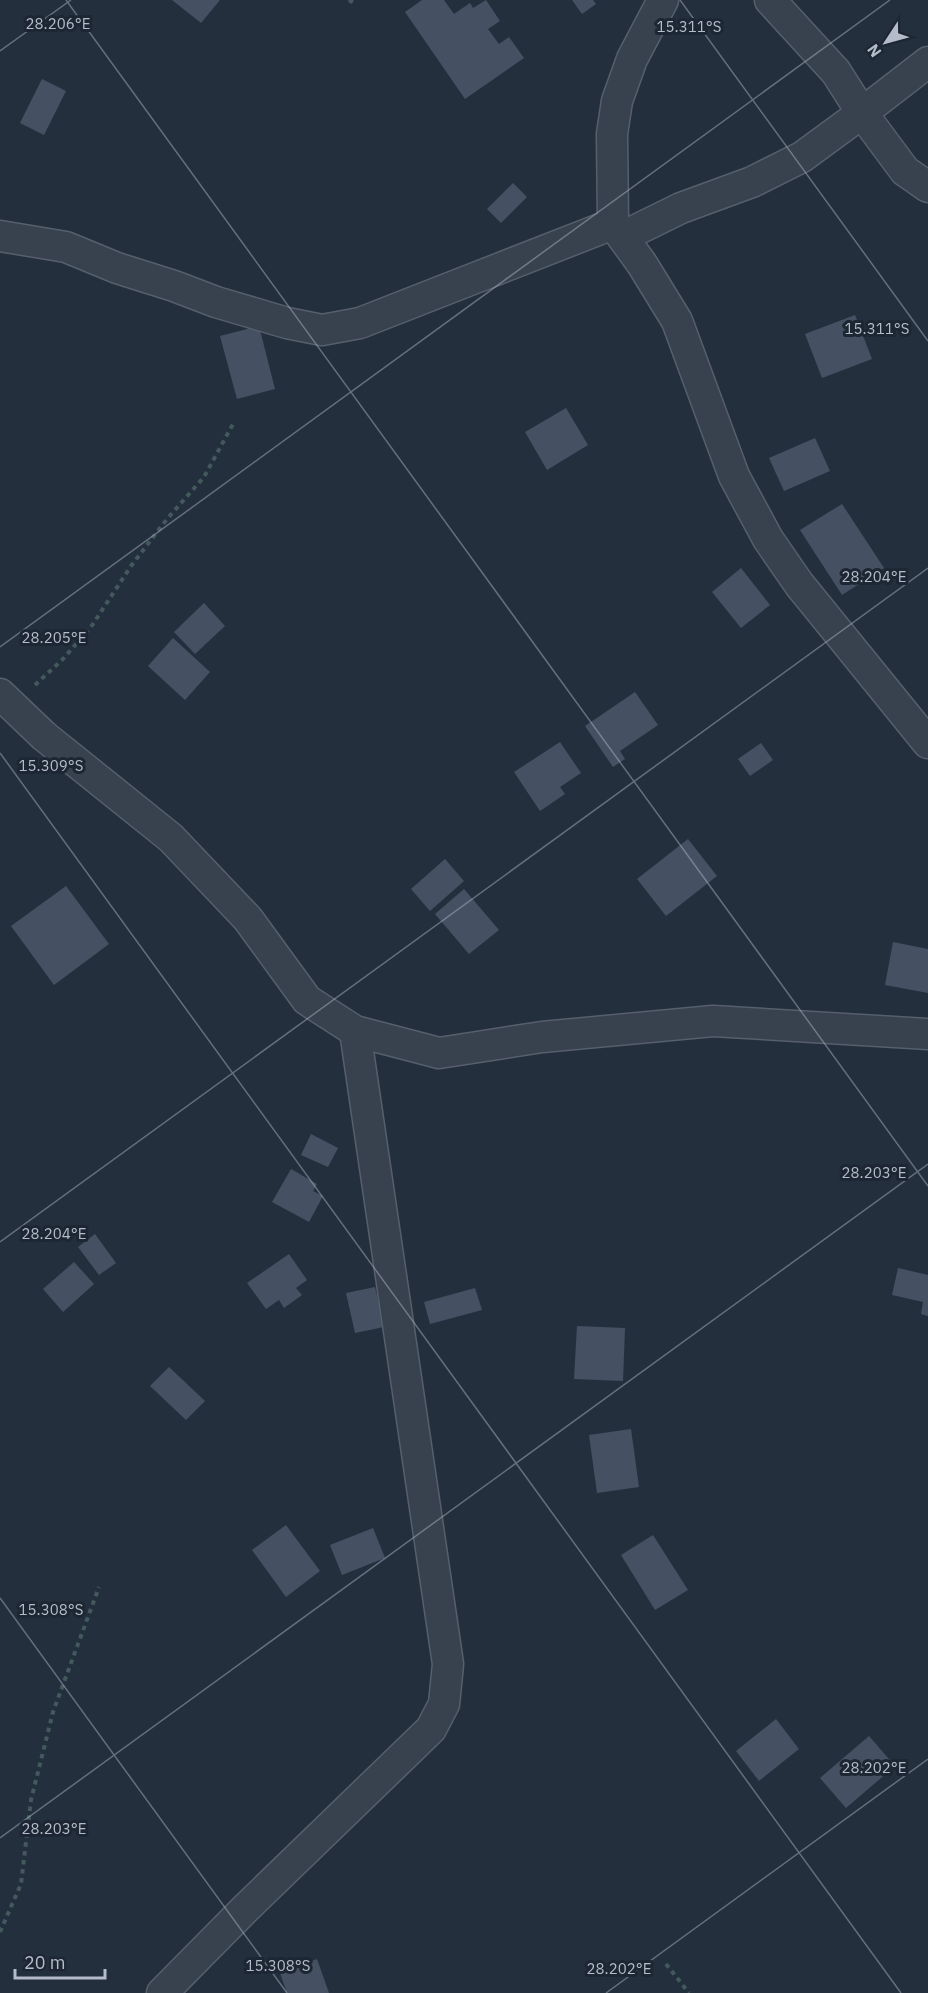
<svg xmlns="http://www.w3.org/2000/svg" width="928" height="1993" font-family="'IBM Plex Sans',sans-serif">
  <rect width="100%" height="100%" fill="#242f3e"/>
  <g fill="#455162">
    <polygon points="172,0 220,0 201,23"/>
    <polygon points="422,0 444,0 454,14 470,3 473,8 486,0 500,21 488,29 499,44 509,37 524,58 465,99 405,12"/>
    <polygon points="572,0 593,0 596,4 582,14"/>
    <polygon points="42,79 66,91 44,135 20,123"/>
    <polygon points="513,183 527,197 501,223 487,209"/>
    <polygon points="855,315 872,359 822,378 805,334"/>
    <polygon points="259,326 275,389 237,399 220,336"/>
    <polygon points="566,408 588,445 547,470 525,432"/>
    <polygon points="815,438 830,471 784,491 769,458"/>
    <polygon points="842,504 884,568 842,595 800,530"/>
    <polygon points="741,568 770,605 741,628 712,592"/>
    <polygon points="204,603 225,626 195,654 174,632"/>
    <polygon points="173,638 210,672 185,700 148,666"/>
    <polygon points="635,692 658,725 620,751 625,759 613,767 585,726"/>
    <polygon points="560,742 581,773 560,787 565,794 540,811 514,772"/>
    <polygon points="761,743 773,760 750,776 738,759"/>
    <polygon points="688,839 717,876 666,916 637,879"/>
    <polygon points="445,859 464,881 430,911 411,889"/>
    <polygon points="66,886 109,944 54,985 11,926"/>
    <polygon points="464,889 499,930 469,954 435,914"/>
    <polygon points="893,942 928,949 928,993 885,985"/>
    <polygon points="311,1134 338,1148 328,1167 301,1155"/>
    <polygon points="291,1169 317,1184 313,1191 323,1196 309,1222 272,1202"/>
    <polygon points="95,1234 116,1263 99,1275 78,1247"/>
    <polygon points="289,1254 307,1280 296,1288 302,1295 284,1308 279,1300 266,1309 247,1283"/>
    <polygon points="74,1262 94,1284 63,1312 43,1289"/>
    <polygon points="898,1268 928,1275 928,1316 921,1314 923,1302 892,1295"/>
    <polygon points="375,1287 384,1327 355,1333 346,1293"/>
    <polygon points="475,1288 482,1310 430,1324 424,1302"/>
    <polygon points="577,1326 625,1328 623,1381 574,1379"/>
    <polygon points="169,1367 205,1401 186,1420 150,1386"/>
    <polygon points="631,1429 639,1487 597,1493 589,1435"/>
    <polygon points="286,1525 320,1571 286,1597 252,1550"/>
    <polygon points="373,1528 385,1558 342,1575 330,1545"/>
    <polygon points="653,1535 688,1590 655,1610 621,1555"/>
    <polygon points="776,1719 799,1749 759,1781 736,1751"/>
    <polygon points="869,1736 895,1766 846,1808 820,1778"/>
    <polygon points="317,1959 329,1993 287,1993 280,1973"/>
  </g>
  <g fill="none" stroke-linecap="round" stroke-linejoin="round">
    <defs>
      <g id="minor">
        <polyline points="770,0 836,72 862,113 905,171 928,187"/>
        <polyline points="613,224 612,134 617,101 632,59 663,0"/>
        <polyline points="0,236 66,247 117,268 174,286 216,302 287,323 322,330 360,323 613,224 642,264 677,321 734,476 768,539 799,584 928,743"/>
        <polyline points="624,236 681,208 752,182 802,157 862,113 928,62"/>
        <polyline points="0,694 44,736 171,838 248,919 307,1000 355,1031 439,1053 542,1037 713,1021 928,1034"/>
        <polyline points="162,1993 245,1909 431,1729 444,1704 448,1664 355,1031"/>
      </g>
    </defs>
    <use href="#minor" stroke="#565f6c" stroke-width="33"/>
    <g stroke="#44595c" stroke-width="4" stroke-dasharray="4.5 4.5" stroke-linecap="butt">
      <polyline points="349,0 354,3"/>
      <polyline points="35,685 62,660 91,627 131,566 167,519 204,477 233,424"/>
      <polyline points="0,1932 21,1884 31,1800 53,1712 99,1587"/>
      <polyline points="666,1964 689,1993"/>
    </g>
    <use href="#minor" stroke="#38414e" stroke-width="30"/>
  </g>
  <path fill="none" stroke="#b4bcc9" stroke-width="1.5" stroke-opacity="0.45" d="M 66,0 L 928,1186M 680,0 L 928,341M 0,51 L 71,0M 0,647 L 890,0M 0,753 L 901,1993M 0,1242 L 928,568M 0,1598 L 287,1993M 0,1838 L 928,1164M 606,1993 L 928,1759"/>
  <g font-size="15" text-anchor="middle" fill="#b4bcc9" stroke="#1d2633" stroke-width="6" stroke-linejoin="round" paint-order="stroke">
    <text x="58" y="29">28.206°E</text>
    <text x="689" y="32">15.311°S</text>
    <text x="877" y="334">15.311°S</text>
    <text x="874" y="582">28.204°E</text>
    <text x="54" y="643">28.205°E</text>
    <text x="51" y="771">15.309°S</text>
    <text x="874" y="1178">28.203°E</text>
    <text x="54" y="1239">28.204°E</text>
    <text x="51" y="1615">15.308°S</text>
    <text x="874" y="1773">28.202°E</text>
    <text x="54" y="1834">28.203°E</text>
    <text x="278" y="1971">15.308°S</text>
    <text x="619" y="1974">28.202°E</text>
  </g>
  <g transform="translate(886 42) rotate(234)" stroke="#1d2633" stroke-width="4.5" paint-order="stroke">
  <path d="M0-4.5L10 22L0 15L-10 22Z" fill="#b4bcc9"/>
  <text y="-9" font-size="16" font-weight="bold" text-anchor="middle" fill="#b4bcc9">N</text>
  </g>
  <path d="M15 1969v9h90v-9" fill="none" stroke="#b4bcc9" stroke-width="3"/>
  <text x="24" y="1969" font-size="18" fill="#b4bcc9" stroke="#1d2633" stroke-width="4.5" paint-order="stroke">20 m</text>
</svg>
